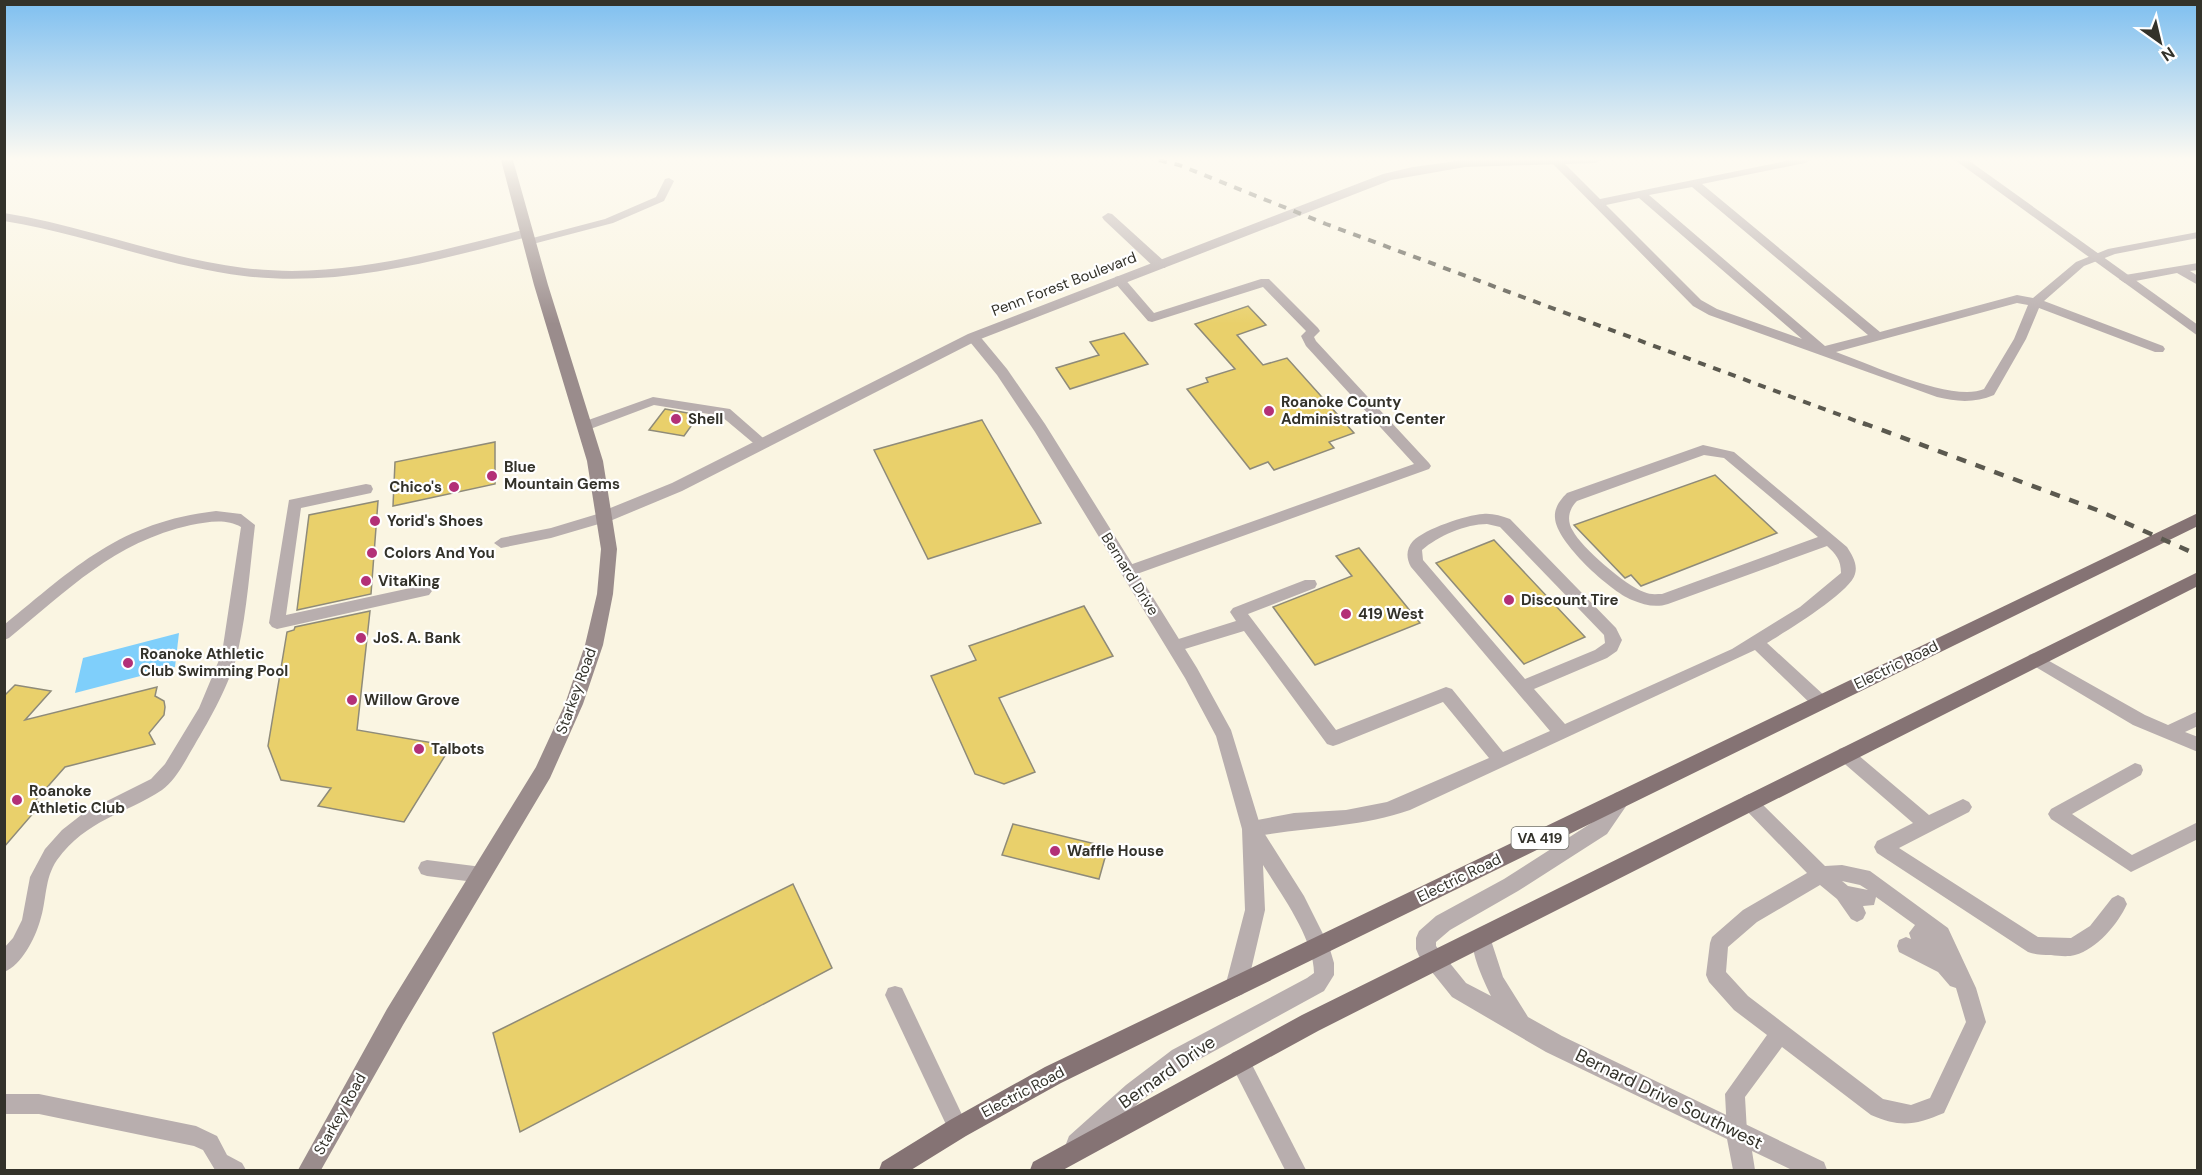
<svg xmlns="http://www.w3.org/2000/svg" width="2202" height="1175" font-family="'DM Sans',sans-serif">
  <rect width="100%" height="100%" fill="#faf5e2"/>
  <polygon fill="#7fcffb" points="179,633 175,667 75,693 83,658"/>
  <g fill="#e9d06b" stroke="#8f8b79" stroke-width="1.5">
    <polygon points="1248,306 1266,325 1237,335 1263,365 1287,358 1354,433 1329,442 1334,448 1274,470 1268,462 1250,469 1187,389 1208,382 1206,378 1235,369 1195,324"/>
    <polygon points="1124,333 1148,364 1070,389 1056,368 1099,355 1090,342"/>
    <polygon points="665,409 699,415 684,436 649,430"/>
    <polygon points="982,420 1041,523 928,559 874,450"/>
    <polygon points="495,442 495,484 393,506 395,462"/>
    <polygon points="1715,475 1777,533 1641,586 1631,575 1625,578 1574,525"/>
    <polygon points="378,501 371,594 297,610 309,515"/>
    <polygon points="1494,540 1585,637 1524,664 1436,563"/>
    <polygon points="1359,548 1420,623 1315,665 1273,607 1352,576 1336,556"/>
    <polygon points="1084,606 1113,656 999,698 1035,772 1004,784 975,774 931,676 976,660 969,646"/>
    <polygon points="370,611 357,730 451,746 404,822 318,806 331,788 281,780 268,746 287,632 294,630 295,627"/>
    <polygon points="15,685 51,691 25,720 157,687 155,696 164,701 165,707 164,715 149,733 155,744 65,767 35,801 42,803 4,847 4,696"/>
    <polygon points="1013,824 1108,847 1099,879 1002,855"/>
    <polygon points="793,884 832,968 520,1132 493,1033"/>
  </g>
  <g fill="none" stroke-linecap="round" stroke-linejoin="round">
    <g fill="#b8aeae" fill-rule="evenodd">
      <path d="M 1552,160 L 1561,160 L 1600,199 L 1791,160 L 1810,160 L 1805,163 L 1702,184 L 1880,332 L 2017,295 L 2033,298 L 2076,262 L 2108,249 L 2198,232 L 2198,238 L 2115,254 L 2084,266 L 2044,301 L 2163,346 L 2165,349 L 2163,352 L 2155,352 L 2039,308 L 2026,339 L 1994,395 C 1975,403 1957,402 1937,397 L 1709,315 L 1693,306 L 1552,163 ZM 1692,187 L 1868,335 L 1825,346 L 1649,195 ZM 1639,198 L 1802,339 L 1717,309 L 1701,300 L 1606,205 ZM 2017,303 L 2028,305 L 2014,339 L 1984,389 C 1953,403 1870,364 1836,352 Z"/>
      <polygon points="669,178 674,181 664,201 613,223 529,245 523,242 525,240 605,219 656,197 665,179"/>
      <polygon points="2198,263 2198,270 2190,271 2198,276 2198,285 2177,273 2125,283 2119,279 2125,275"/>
      <polygon points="1119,276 1123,277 1154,313 1261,279 1269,279 1318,328 1320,331 1314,337 1316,341 1429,463 1431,466 1429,469 1134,575 1124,575 1122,571 1124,567 1414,464 1306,346 1301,336 1306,331 1263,287 1152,322 1148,321 1115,283 1115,277"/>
      <polygon points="653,397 730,409 770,444 768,447 758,447 721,416 654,405 585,431 578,426 580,423"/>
      <path d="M 1703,445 L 1734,452 L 1847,547 C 1852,555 1858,564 1855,574 C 1851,592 1785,632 1767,643 L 1826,697 L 1828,702 L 1826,707 L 1820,709 L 1814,707 L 1755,650 L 1410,810 C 1359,828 1305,827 1252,837 L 1246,835 L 1243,829 L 1246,823 L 1252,821 L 1294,813 L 1346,810 L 1387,802 L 1489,758 L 1443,702 L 1339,744 L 1333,746 L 1327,744 L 1244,631 L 1175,652 L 1169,650 L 1167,646 L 1169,642 L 1236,621 L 1230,612 L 1233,608 L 1305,580 L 1315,580 L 1317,584 L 1315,588 L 1248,614 L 1336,730 L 1446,687 L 1452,689 L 1503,752 L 1550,731 L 1411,567 C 1406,558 1406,549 1413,541 C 1425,529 1466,515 1483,514 C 1492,513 1501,516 1510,519 L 1616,628 L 1622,640 L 1617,651 L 1607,658 L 1534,689 L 1565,724 L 1732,649 L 1800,607 L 1841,573 C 1841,560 1836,554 1827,546 L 1668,604 C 1656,608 1644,605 1632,600 C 1610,591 1556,542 1555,518 C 1554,508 1560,500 1567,493 ZM 1704,455 L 1724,458 L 1818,537 L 1662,594 C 1656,594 1650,595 1644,592 C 1626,586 1581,547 1573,531 C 1566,520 1569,509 1577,501 ZM 1487,524 L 1500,527 L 1604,635 L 1605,643 L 1595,650 L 1525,679 L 1423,560 L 1422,550 C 1438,536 1466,524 1487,524 Z"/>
      <polygon points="366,484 371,485 373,489 371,493 301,508 286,615 424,585 429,587 432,591 429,595 277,629 272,627 269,623 289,500"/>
      <path d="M 216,511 L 241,514 L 255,525 C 250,567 247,610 238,651 C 231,682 210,719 194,746 C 185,761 176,780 162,790 C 124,815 87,819 57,860 C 44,879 47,900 40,921 C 35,938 22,965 4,972 L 4,948 L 13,938 L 22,920 L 30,877 L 45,849 L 62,830 L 85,812 L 151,779 L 165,764 L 199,708 L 222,653 L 241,527 C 226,518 207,522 191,525 C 114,542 68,590 9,638 L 4,640 L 4,625 C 75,567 120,522 216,511 Z"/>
      <polygon points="604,512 609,513 611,517 609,521 551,538 501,548 494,543 501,538 551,528"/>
      <polygon points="2035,653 2145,715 2168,725 2198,711 2198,726 2185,732 2198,737 2198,752 2133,725 2029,663 2027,659 2029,655"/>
      <path d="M 1845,747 L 1851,749 L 1929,815 L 1963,799 L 1969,802 L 1972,807 L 1969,812 L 1899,848 L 2038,937 L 2071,938 L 2090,926 L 2112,898 L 2118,895 L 2124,898 L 2127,904 C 2118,924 2097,949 2075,955 C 2068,957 2059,956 2051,955 C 2043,955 2036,955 2028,952 L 1877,853 L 1874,847 L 1877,841 L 1913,823 L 1839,759 L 1837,754 L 1839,749 Z"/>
      <polygon points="2135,763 2141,765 2143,770 2141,775 2072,814 2132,855 2198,822 2198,839 2131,872 2051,819 2048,814 2051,809"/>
      <path d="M 1749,794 L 1755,797 L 1825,866 L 1842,865 L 1870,871 L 1948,928 L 1976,988 L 1986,1022 L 1944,1113 C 1915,1125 1901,1128 1871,1115 L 1782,1047 L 1745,1097 L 1747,1132 L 1744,1139 L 1737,1142 L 1730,1139 L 1727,1132 L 1725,1094 L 1767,1035 L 1734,1010 L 1709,982 L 1706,975 L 1710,943 L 1712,937 L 1743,910 L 1807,873 L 1743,807 L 1740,802 L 1743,797 ZM 1842,881 L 1860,885 L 1868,890 L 1848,886 ZM 1820,885 L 1837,899 L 1851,919 L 1857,922 L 1863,919 L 1866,913 L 1863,906 L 1874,905 L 1876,897 L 1915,925 L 1909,933 L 1911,939 L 1906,937 L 1899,940 L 1897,946 L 1899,952 L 1938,972 L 1950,986 L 1956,988 L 1966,1022 L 1930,1098 L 1911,1105 L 1883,1099 L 1748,996 L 1726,972 L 1728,947 L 1757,922 Z"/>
      <polygon points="427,860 482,867 488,869 491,875 488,881 482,883 427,876 421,874 418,868 421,862"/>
      <polygon points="895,986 902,988 965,1121 968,1128 965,1135 958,1138 951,1135 885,995 888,988"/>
      <polygon points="1239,1050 1246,1053 1306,1170 1285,1170 1229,1060 1232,1053"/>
      <polygon points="4,1094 39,1094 196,1126 217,1136 227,1155 242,1163 246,1170 215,1170 203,1150 194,1146 39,1114 4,1114"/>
    </g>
    <g fill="#b8aeae" fill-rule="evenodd">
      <polygon points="1108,213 1112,214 1165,262 1166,265 1165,268 1155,268 1104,220 1102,217"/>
      <path d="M 973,333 L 978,334 L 1007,369 L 1045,424 L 1197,668 L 1231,730 L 1261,828 L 1304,896 L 1329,946 L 1334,963 L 1334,975 L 1324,991 L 1187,1066 L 1142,1100 L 1085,1152 L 1077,1155 L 1069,1152 L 1066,1144 L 1069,1136 L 1126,1085 L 1172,1050 L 1307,978 L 1314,973 C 1314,939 1281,894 1263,865 L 1265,910 L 1247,987 L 1243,994 L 1236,997 L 1229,994 L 1225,987 L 1245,910 L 1242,829 L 1216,736 L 1185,678 L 1035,432 L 997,375 L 966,337 Z"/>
      <path d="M 1622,791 L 1629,793 L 1631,799 L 1607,834 L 1518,891 L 1450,930 L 1436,942 L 1436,946 L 1466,983 L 1491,996 C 1484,981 1467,947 1474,931 L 1481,928 L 1488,931 L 1503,977 L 1528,1017 L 1562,1036 L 1824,1162 L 1827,1170 L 1792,1170 L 1752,1151 L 1755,1170 L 1733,1170 L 1727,1139 L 1546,1052 L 1452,997 L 1419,956 L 1416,949 L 1416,938 L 1419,931 L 1436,916 L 1504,879 L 1593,822 L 1615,793 Z"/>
    </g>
    <g fill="#b8aeae" fill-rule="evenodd">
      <polygon points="1465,160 1601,160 1595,163 1465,167 1391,180 978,340 682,491 610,521 598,521 596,517 598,513 672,483 968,334 1383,174 1413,167"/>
      <polygon points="1955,160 1968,160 2198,325 2198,336"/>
      <path d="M 4,213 C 86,226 163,258 244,268 C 341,280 434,252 527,229 L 533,233 L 531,236 C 438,260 342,288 244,276 C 163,266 86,234 4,221 Z"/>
    </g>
    <polygon fill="#9a8c8c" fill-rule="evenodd" points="501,160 513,160 548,285 603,461 617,549 613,594 603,645 583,704 550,778 403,1025 321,1170 298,1170 387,1009 536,767 565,704 585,645 597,594 601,549 587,461 534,285"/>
    <g fill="#857374" fill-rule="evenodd">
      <polygon points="2198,513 2198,526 1061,1083 966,1136 911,1170 879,1170 882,1162 950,1120 1045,1067"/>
      <polygon points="2198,572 2198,586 1318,1031 1063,1170 1030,1170 1033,1162 1302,1015"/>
    </g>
    <polyline stroke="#5b594f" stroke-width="4" stroke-dasharray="8 8" stroke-linecap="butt" points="1159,160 1179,165 1326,224 1867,425"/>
    <polyline stroke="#5b594f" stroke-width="4.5" stroke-dasharray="10 10" stroke-linecap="butt" points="1863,423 2097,510 2198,555"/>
  </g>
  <linearGradient id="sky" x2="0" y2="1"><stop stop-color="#7ebff0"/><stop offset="0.49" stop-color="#fdfaf2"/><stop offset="1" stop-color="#fdfaf2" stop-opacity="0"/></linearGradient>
  <rect width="2202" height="324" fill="url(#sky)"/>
  <g fill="#b33077" stroke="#fff" stroke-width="2">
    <circle cx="1269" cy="411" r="6"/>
    <circle cx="676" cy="419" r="6"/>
    <circle cx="492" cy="476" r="6"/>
    <circle cx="454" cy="487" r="6"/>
    <circle cx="375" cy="521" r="6"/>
    <circle cx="372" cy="553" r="6"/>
    <circle cx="366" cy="581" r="6"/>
    <circle cx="1509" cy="600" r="6"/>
    <circle cx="1346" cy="614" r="6"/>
    <circle cx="361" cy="638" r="6"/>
    <circle cx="128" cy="663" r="6"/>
    <circle cx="352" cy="700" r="6"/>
    <circle cx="419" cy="749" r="6"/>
    <circle cx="17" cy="800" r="6"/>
    <circle cx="1055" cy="851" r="6"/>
  </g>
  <g text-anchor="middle" stroke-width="4.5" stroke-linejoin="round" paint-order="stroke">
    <rect fill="#fff" stroke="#70706a" stroke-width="1.5" x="1511.5" y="827" width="57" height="22" rx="4.5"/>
    <g font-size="14" font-weight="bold" fill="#33322a">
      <text x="1540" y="843">VA 419</text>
    </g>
    <g font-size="15" fill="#33322a" stroke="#fff">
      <text transform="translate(1064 284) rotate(-21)" y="5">Penn Forest Boulevard</text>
      <text transform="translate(1130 574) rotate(58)" y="5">Bernard Drive</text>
      <text transform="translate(1896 665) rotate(-26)" y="5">Electric Road</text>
      <text transform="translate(576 691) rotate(-70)" y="5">Starkey Road</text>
      <text transform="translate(1459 878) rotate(-26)" y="5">Electric Road</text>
      <text transform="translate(1023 1092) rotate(-28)" y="5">Electric Road</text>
      <text transform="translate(340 1114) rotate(-61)" y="5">Starkey Road</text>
    </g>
    <g font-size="15" font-weight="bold" fill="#33322a" stroke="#fff" text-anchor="start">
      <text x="1281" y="407">Roanoke County<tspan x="1281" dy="17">Administration Center</tspan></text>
      <text x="688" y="424">Shell</text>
      <text x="504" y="472">Blue<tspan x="504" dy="17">Mountain Gems</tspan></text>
      <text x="442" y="492" text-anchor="end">Chico's</text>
      <text x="387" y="526">Yorid's Shoes</text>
      <text x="384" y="558">Colors And You</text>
      <text x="378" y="586">VitaKing</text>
      <text x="1521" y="605">Discount Tire</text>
      <text x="1358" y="619">419 West</text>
      <text x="373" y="643">JoS. A. Bank</text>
      <text x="140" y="659">Roanoke Athletic<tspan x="140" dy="17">Club Swimming Pool</tspan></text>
      <text x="364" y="705">Willow Grove</text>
      <text x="431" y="754">Talbots</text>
      <text x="29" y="796">Roanoke<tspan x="29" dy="17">Athletic Club</tspan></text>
      <text x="1067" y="856">Waffle House</text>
    </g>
    <g font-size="18" fill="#33322a" stroke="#fff">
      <text transform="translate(1167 1072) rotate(-35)" y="6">Bernard Drive</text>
      <text transform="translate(1669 1099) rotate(26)" y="6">Bernard Drive Southwest</text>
    </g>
  </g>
  <rect width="2202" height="1175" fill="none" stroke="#33322a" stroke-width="12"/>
  <g transform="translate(2160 42) rotate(146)" stroke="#ffffff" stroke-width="4.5" paint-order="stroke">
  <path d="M0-4.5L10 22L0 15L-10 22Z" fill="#33322a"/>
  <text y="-9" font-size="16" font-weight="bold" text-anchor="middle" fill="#33322a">N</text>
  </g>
</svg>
